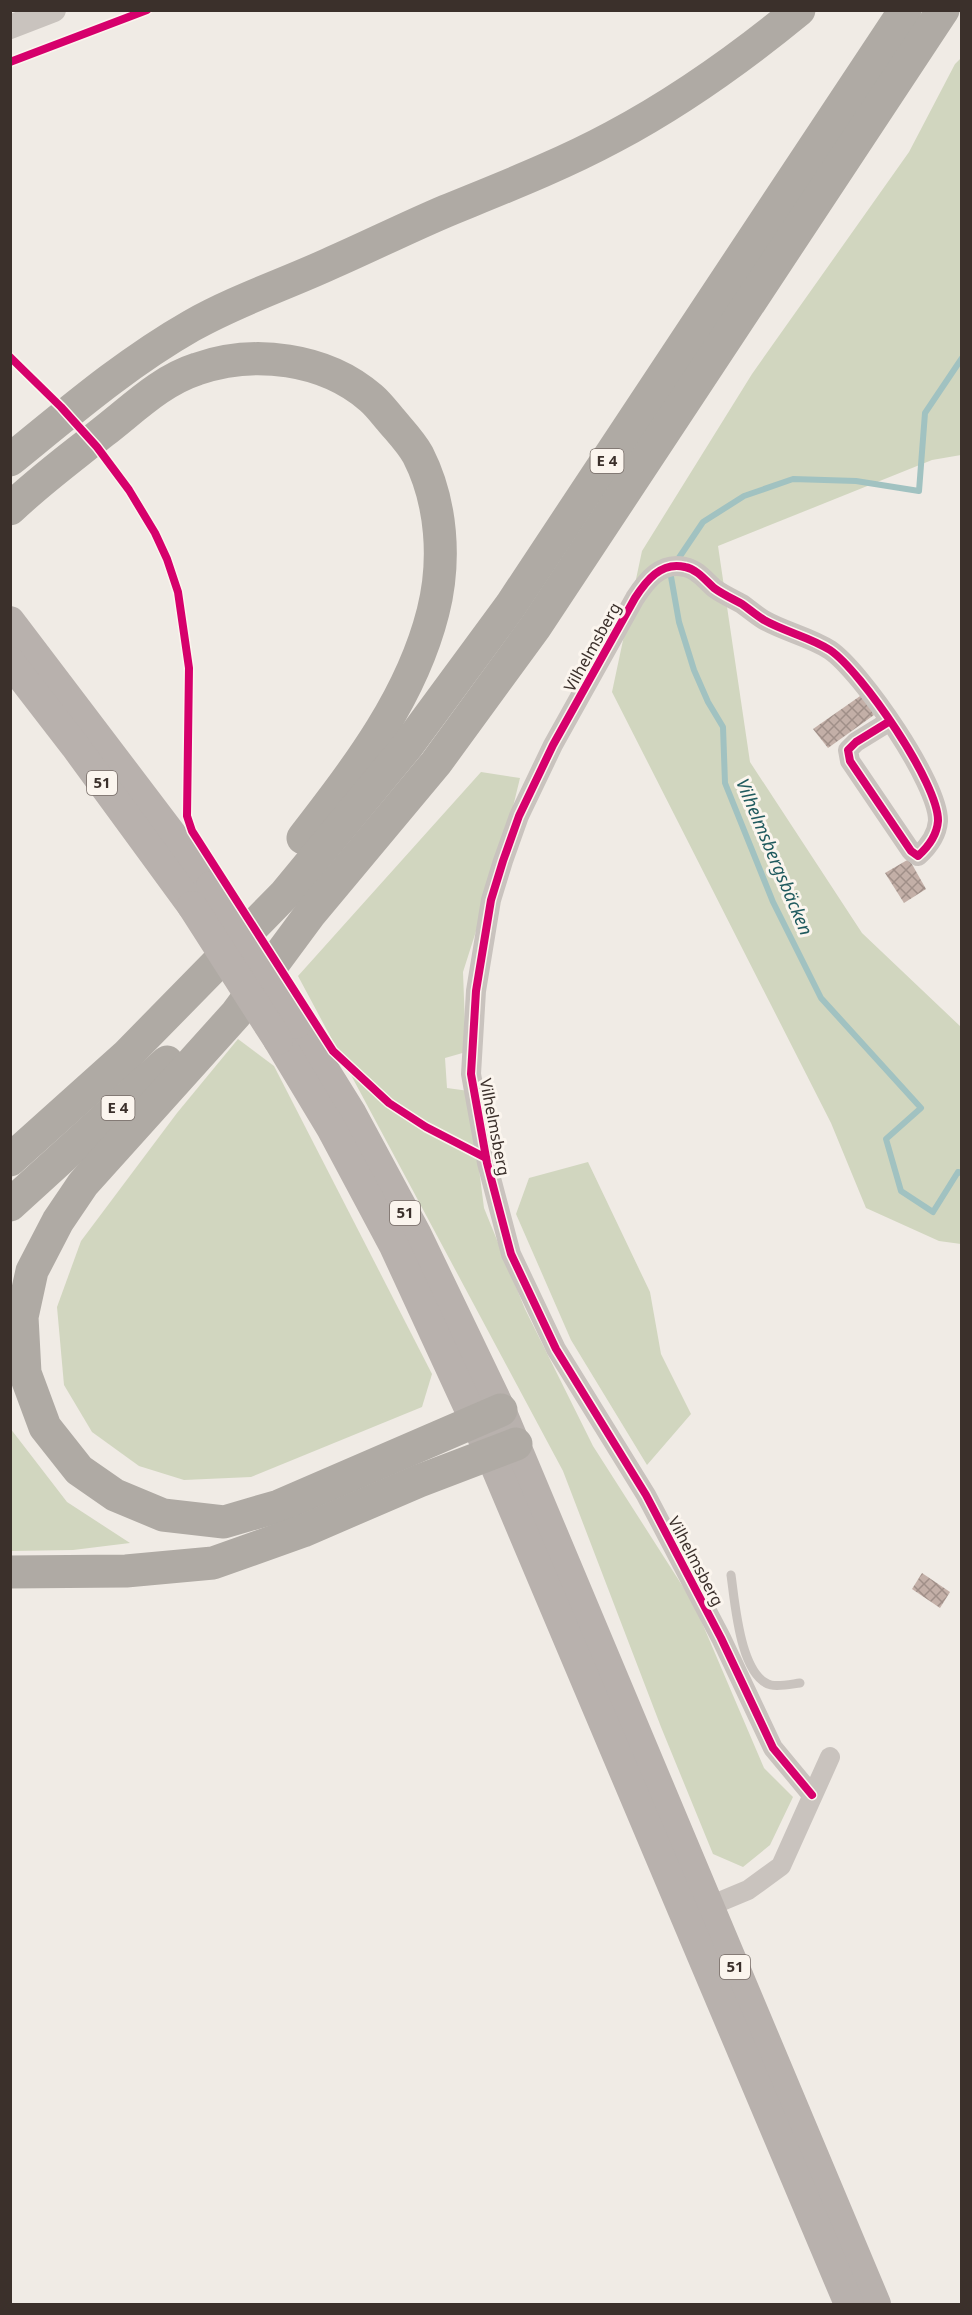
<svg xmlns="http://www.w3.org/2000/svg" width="972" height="2315" font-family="'Noto Sans',sans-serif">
  <defs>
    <pattern id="building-cross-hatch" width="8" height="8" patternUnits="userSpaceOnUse" patternTransform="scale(1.5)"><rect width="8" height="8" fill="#c3afa7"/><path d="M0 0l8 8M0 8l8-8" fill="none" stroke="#a08f88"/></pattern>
  </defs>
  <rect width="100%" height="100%" fill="#f0ebe5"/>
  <g fill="#d1d6bf">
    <polygon points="961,58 961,455 932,460 718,546 750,762 862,933 961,1027 961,1244 939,1241 866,1208 831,1123 612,692 642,551 752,374 909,152 955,64"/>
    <polygon points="481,772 520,778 505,840 463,972 466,1052 445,1058 447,1088 469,1091 484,1208 525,1309 593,1446 694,1604 764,1768 793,1797 770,1845 743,1867 713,1854 661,1727 563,1471 298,976"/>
    <polygon points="238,1039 274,1066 432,1374 422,1407 251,1477 184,1480 139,1466 92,1432 64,1385 57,1307 81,1241 177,1113"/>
    <polygon points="588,1162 650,1292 661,1354 691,1414 647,1465 571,1340 516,1214 529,1178"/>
    <polygon points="10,1428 67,1502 130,1543 73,1550 11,1551"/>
  </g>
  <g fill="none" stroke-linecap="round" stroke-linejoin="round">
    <polyline stroke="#a1c2c1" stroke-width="6" points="962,358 925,413 919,491 856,481 793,479 744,496 703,522 670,571 679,622 694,670 708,702 723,727 725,783 773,902 821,998 921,1108 886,1139 901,1191 933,1212 958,1172 962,1173"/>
  </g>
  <g fill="url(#building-cross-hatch)">
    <polygon points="863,694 874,715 828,748 813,729"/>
    <polygon points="909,859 926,889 904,903 885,873"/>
    <polygon points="922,1573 950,1592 940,1608 912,1589"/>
  </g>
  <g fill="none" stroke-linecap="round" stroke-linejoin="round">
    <path stroke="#c9c3be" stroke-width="9" d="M 731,1575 C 735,1602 740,1677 771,1685 C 779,1687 792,1684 800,1683"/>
    <g stroke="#c9c3be" stroke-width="20">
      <path d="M 812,1795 L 773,1748 L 721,1638 L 646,1495 L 556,1349 L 511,1254 L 487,1163 L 471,1074 L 476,991 L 491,900 L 503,861 L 519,816 L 553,745 L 635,598 C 646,581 661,561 685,567 C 697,569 706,581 714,588 C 722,594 733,599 742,604 C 749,609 756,615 764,620 C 785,632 810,637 830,650 C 861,671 939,784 938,821 C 937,835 928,847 918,856 L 911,851 L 850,761 L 848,750 L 856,742 L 890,721"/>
      <polyline points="700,1910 748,1890 781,1866 830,1757"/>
    </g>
    <polyline stroke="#c9c3be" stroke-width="24" points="10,27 54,10"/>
    <g stroke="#b8b1ad" stroke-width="30">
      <polyline points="10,621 211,886"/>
      <polyline points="10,662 75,746 192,906"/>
      <polyline points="296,1024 352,1114 416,1233 501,1410 876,2304"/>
      <polyline points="278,1040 331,1128 394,1246 490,1454 849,2304"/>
    </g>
    <g stroke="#afaaa4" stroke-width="33">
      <path d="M 10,460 C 68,413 126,363 191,326 C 235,301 283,285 329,264 C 368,247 406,228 446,211 C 502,188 559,166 613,137 C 677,103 743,56 799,10"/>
      <path d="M 10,509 C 39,481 72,457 103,432 C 133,409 160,381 197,369 C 254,349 325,358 371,398 C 378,404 384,412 390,419 C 399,430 411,442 418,455 C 442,502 446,561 433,612 C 411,699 356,769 303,838"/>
      <polyline points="10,1160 127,1055 285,894 408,745 511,605 905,10"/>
      <polyline points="10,1205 167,1062"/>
      <polyline points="501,1410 279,1506 224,1522 163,1515 115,1495 79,1470 45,1427 25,1373 22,1317 32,1271 58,1221 83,1184 236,1014 310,914 436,763 536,626 943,10"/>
      <polyline points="10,1572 126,1571 213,1563 303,1531 419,1481 516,1444"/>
    </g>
    <g stroke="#b8b1ad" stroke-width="30">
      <polyline points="211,886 296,1024"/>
      <polyline points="192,906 278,1040"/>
    </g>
    <defs>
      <g id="cycleway">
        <polyline points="10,62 147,10"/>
        <polyline points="10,357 61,407 97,447 129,490 155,533 167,559 178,592 189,668 187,816 192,831 333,1051 389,1103 426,1127 486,1158"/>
        <path d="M 812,1795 L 773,1748 L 721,1638 L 646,1495 L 556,1349 L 511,1254 L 487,1163 L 471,1074 L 476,991 L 491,900 L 503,861 L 519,816 L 553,745 L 635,598 C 646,581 661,561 685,567 C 697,569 706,581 714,588 C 722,594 733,599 742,604 C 749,609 756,615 764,620 C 785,632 810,637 830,650 C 861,671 939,784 938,821 C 937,835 928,847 918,856 L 911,851 L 850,761 L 848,750 L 856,742 L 890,721"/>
      </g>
    </defs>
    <use href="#cycleway" stroke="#fbf5ee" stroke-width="11"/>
    <use href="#cycleway" stroke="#d6006c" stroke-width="8"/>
  </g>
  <g text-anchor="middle" stroke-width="6" stroke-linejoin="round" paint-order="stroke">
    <g fill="#fbf5ee" stroke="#756b66" stroke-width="1.5">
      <rect x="590.5" y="449" width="33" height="24" rx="4.5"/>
      <rect x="87" y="771" width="30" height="24" rx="4.5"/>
      <rect x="101.5" y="1096" width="33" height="24" rx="4.5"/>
      <rect x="390" y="1201" width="30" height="24" rx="4.5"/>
      <rect x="720" y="1955" width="30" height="24" rx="4.5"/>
    </g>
    <g font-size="15" font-weight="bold" fill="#3b302b">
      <text x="607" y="466">E 4</text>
      <text x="102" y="788">51</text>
      <text x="118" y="1113">E 4</text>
      <text x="405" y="1218">51</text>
      <text x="735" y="1972">51</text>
    </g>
    <g font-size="16" fill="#3b302b" stroke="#fbf5ee">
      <text transform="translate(592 647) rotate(-61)" y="6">Vilhelmsberg</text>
      <text transform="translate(495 1127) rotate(79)" y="6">Vilhelmsberg</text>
      <text transform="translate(696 1561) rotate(62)" y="6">Vilhelmsberg</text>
    </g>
    <g font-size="18" font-style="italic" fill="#1f5a5e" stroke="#fbf5ee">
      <text transform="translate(774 857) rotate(67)" y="6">Vilhelmsbergsbäcken</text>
    </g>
  </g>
  <rect width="972" height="2315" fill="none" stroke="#3b302b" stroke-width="24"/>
</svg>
